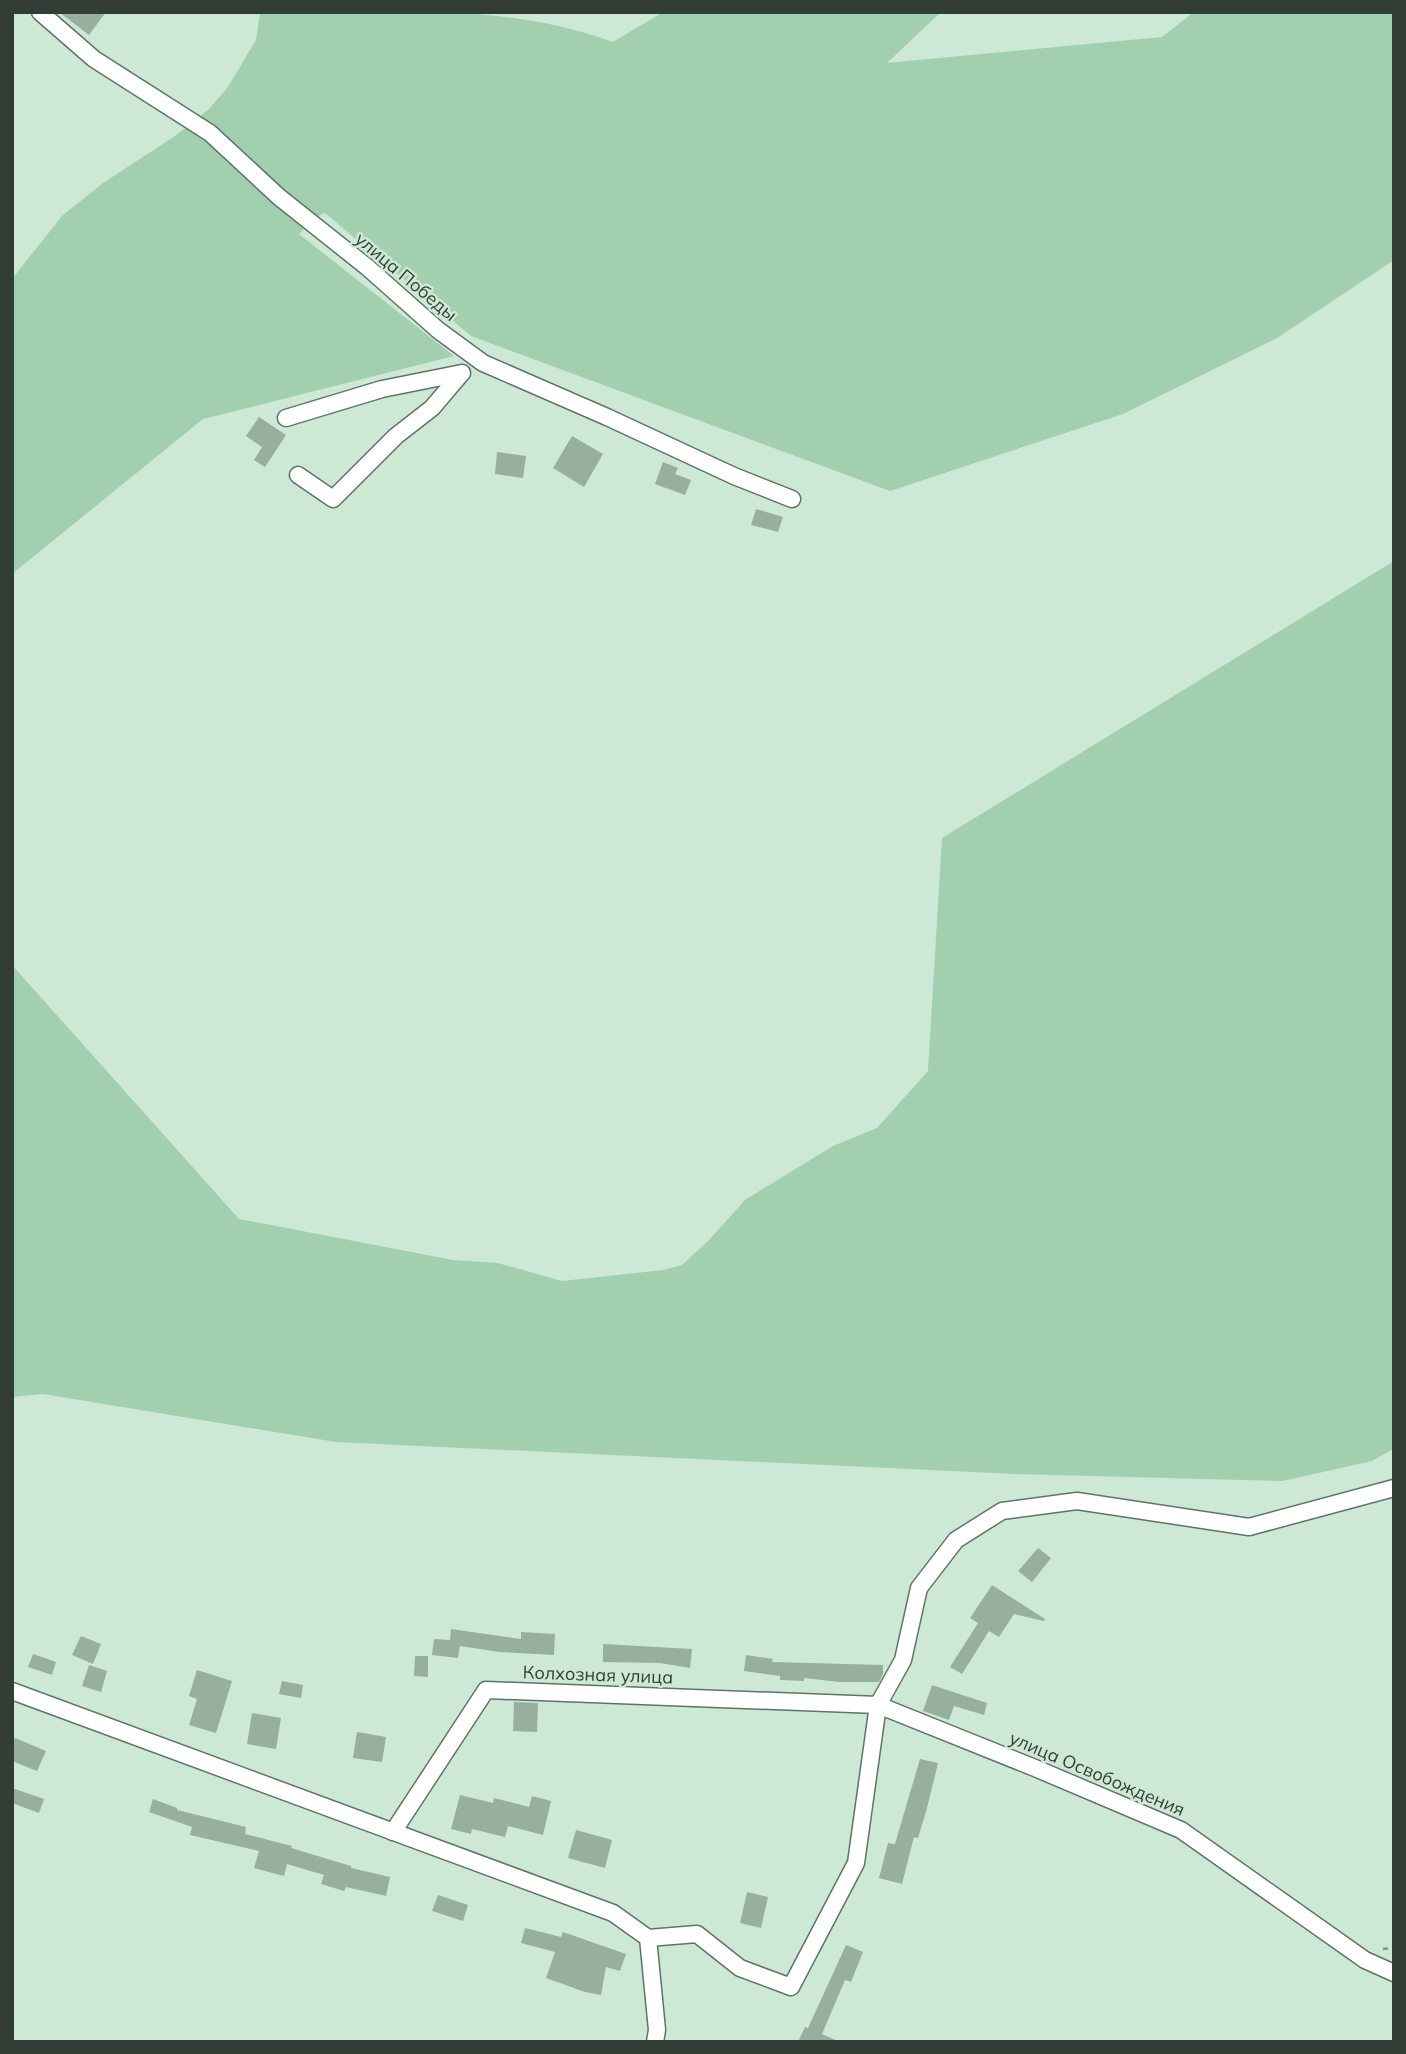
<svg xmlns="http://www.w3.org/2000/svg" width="1406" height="2054" font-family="Mulish,sans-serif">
  <rect width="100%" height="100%" fill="#cee8d6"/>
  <g fill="#a1cfb0">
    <path d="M 260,12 C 378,12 502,1 613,42 L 663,12 L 941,12 L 887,63 L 1162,37 L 1194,12 L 1394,12 L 1394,260 L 1277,338 L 1123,414 L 890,491 L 471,336 L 325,213 L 316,217 L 299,234 L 454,356 L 203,419 L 12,574 L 12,279 L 62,216 L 103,183 L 175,136 L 209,109 L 228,87 L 256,40 Z"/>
    <polygon points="1394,561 1394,1449 1372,1461 1283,1481 1015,1474 336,1442 43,1394 12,1397 12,965 239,1219 453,1260 498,1263 562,1281 663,1270 682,1265 708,1241 745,1200 833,1146 877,1128 928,1071 942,838"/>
  </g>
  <g fill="#97af9e">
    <polygon points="59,12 106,12 89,35"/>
    <polygon points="259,417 286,435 265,467 254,460 262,447 246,436"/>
    <polygon points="572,436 603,454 584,487 553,468"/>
    <polygon points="497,452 526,456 523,478 495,474"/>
    <polygon points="663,462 678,468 675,474 691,480 685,495 655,484"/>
    <polygon points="756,509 783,517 778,532 751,525"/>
    <polygon points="1038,1548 1051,1558 1032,1582 1018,1571"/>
    <polygon points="992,1585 1045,1619 1044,1621 1014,1614 999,1637 989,1631 962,1674 950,1667 978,1623 970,1618"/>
    <polygon points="451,1629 521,1639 521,1632 555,1634 554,1655 500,1652 460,1646 458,1658 432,1655 434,1639 450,1640"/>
    <polygon points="81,1636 101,1644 93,1664 72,1655"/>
    <polygon points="603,1644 692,1649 690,1668 660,1663 603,1662"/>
    <polygon points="33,1654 56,1662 52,1675 28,1667"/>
    <polygon points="746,1655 773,1659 772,1662 883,1665 883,1674 879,1682 839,1682 804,1678 804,1681 780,1680 780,1676 744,1671"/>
    <polygon points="415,1656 428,1656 428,1677 414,1676"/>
    <polygon points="89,1665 107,1671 101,1692 82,1686"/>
    <polygon points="197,1670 232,1681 216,1733 189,1725 197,1699 189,1696"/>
    <polygon points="282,1681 303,1685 301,1698 279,1694"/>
    <polygon points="932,1685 987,1703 984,1715 954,1706 949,1720 923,1711"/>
    <polygon points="514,1702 538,1703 537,1732 513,1731"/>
    <polygon points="252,1713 281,1718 276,1749 247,1744"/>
    <polygon points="357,1732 386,1737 382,1762 353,1758"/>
    <polygon points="15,1738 46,1751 37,1771 12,1761 12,1745"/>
    <polygon points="920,1759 938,1763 927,1808 918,1838 914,1837 902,1884 879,1878 888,1843 895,1844"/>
    <polygon points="12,1788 44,1799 39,1813 12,1803"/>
    <polygon points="460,1795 493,1803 494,1798 529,1807 532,1796 551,1801 543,1835 508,1826 505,1837 472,1829 471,1834 451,1829"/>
    <polygon points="153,1799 177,1808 177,1810 246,1827 245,1834 292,1846 291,1848 351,1866 351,1868 390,1877 386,1896 346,1887 344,1891 321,1884 324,1875 287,1864 284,1876 254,1868 259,1851 190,1835 192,1827 149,1812"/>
    <polygon points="576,1830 612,1840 605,1868 568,1858"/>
    <polygon points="747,1892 768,1897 761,1928 740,1923"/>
    <polygon points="438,1895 468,1905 463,1921 432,1911"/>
    <polygon points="525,1928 561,1937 563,1932 626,1954 620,1971 606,1967 601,1995 585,1992 546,1978 555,1952 521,1943"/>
    <polygon points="846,1945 863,1952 851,1982 845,1980 822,2034 840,2042 798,2042 805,2027 808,2028"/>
  </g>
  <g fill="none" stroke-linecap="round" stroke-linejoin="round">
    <defs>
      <g id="minor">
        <polyline points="40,12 94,59 210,133 279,197 367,267 438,330 483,363 607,417 734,476 792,499"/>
        <polyline points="286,418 382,389 462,373"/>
        <polyline points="298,475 333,499 396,436 432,408 460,375"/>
        <polyline points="12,1691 613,1913 648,1938 657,2030 655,2042"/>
        <polyline points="393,1832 486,1690 878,1705 903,1660 919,1588 956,1540 1002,1511 1077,1501 1249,1527 1394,1488"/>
        <polyline points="648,1938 697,1934 740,1968 791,1987 856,1863 878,1705 1035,1768 1181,1830 1365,1960 1394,1973"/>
      </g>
    </defs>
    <use href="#minor" stroke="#5e7565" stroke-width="19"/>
    <polyline stroke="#84978a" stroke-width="2.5" stroke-dasharray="5 5" stroke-linecap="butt" points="1383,1949 1394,1948"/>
    <use href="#minor" stroke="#fff" stroke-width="16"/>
  </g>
  <g text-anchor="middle" stroke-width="5" stroke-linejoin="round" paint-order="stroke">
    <g font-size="18" fill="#323d36" stroke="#cee8d6">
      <text transform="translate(406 277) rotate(40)" y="6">улица Победы</text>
      <text transform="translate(598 1675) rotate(2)" y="6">Колхозная улица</text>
      <text transform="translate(1097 1774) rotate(23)" y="6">улица Освобождения</text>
    </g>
  </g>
  <rect width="1406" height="2054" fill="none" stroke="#323d36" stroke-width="28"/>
</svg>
